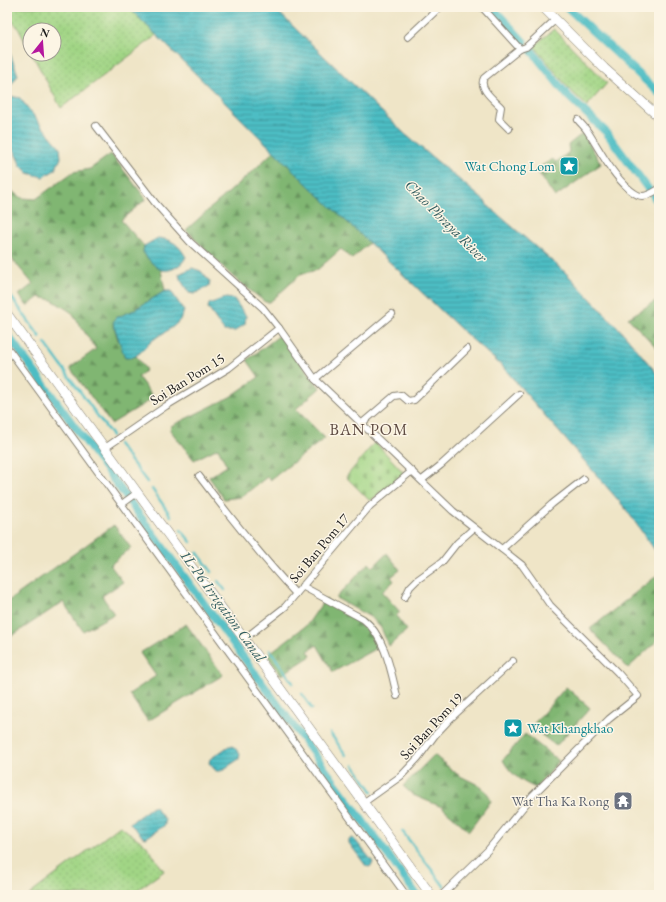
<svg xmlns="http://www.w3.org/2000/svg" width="666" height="902" font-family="'EB Garamond',serif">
  <defs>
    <pattern id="grass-dots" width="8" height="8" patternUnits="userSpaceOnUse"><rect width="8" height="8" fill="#a1d585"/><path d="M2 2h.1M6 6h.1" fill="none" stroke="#8ab672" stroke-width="1.8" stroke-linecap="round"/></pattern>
    <pattern id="forest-firs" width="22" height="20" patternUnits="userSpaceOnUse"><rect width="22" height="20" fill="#80b672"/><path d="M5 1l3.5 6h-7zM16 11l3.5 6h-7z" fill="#68935d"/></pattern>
    <pattern id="cemetery-stones" width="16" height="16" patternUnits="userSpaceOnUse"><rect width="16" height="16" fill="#a1d585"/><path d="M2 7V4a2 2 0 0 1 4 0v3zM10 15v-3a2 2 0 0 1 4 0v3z" fill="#8ab672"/></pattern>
    <pattern id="water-rules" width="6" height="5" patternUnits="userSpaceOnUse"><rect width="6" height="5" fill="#4ebdc4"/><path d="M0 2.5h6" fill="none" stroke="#40999e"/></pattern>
  </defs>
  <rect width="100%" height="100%" fill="#fcf5e5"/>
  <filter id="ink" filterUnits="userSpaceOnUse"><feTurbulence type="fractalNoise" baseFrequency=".025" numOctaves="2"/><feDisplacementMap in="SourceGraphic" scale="8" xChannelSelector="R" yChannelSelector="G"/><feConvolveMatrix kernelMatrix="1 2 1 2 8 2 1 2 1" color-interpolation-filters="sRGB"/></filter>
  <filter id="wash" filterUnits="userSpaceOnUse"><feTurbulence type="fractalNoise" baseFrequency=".012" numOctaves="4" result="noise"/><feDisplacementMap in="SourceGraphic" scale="16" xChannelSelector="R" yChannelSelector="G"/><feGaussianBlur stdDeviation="0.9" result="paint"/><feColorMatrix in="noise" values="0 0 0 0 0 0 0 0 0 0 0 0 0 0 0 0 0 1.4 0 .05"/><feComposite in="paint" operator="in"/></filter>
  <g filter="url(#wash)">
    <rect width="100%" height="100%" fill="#efe5c7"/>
    <g fill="url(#grass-dots)" stroke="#5e7850">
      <polygon points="7,7 128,7 157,35 61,108 32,54 54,54 54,30 30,30 30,51 17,26 7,17"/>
      <polygon points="554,29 607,83 587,106 570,90 534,46"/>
      <polygon points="120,826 146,845 164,871 130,895 29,895"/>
    </g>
    <g fill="url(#forest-firs)" stroke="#4e6947">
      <polygon points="583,133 601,164 555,197 536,169 553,159 556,162 569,152 568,145"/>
      <path d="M 274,151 L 311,188 L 370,242 L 352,259 L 341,249 L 317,270 L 301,274 L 270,302 L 265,302 L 232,276 L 186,230 C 215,203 246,179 274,151 Z"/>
      <polygon points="111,154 146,199 121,220 144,246 143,252 148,259 161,270 165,291 113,323 118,340 130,358 136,356 146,370 138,377 154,398 111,424 70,368 96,349 71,312 52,300 39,297 27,306 19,295 33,284 7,253 7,188 22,198 36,199 73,172 90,169"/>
      <polygon points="659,299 659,349 658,349 628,318"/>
      <polygon points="280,335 320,388 296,409 325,438 270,480 267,477 241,497 224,499 209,477 227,466 218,448 194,460 170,430 171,426 230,397 259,377 247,360"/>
      <polygon points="114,525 131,548 110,565 123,582 102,596 114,614 83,631 63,602 7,639 7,602"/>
      <polygon points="387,553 400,570 391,577 394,581 382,592 400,612 396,616 407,630 389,646 381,628 372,618 336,598 369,563 373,567"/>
      <polygon points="659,574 659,639 628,668 590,629"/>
      <polygon points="325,599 369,624 382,645 333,672 317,645 308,651 311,656 281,675 267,655 307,625"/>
      <polygon points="186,624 223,675 148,721 129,694 156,676 140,653"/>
      <polygon points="566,687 590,708 556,746 531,727"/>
      <path d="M 525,734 L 559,761 L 536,788 C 522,782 511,775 503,760 Z"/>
      <path d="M 434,755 C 442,761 449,768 457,774 C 469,782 487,785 491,801 L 469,831 L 442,807 L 413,795 L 403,786 Z"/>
    </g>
    <polygon fill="url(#cemetery-stones)" stroke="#5e7850" points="375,442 403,472 402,476 370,501 346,477"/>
    <g fill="url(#water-rules)" stroke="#356c70">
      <polygon points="128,7 273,7 406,135 487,203 486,204 567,274 625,335 659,376 659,556 625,508 502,366 467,335 311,188"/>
      <polygon points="7,45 18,75 11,85 7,87"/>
      <polygon points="10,96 20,98 41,125 60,147 61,158 55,170 43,177 28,173 21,166 15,153 7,140 7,98"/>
      <path d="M 158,238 C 173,240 178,244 186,257 C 182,265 172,272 162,270 C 155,268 147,258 143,252 L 144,246 Z"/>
      <polygon points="192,268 201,271 210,282 209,286 194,294 189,293 180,279 179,274"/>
      <path d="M 165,291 L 171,291 L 184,311 C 180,327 164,331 153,340 C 147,345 143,351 137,355 C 133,358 129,358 125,358 L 113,323 L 115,318 L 132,311 Z"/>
      <polygon points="225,298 234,299 246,316 245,324 235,331 224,331 208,308 209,304"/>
      <polygon points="229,746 233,746 240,754 239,759 221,771 216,771 209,763 210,759"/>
      <polygon points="152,807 155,807 165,820 165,825 146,838 143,837 130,824 130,823"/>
      <polygon points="352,838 355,840 373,862 372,865 369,867 366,866 349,843 349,840"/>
    </g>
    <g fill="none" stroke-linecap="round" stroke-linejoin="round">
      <g stroke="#4ebdc4" stroke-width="2.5">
        <polyline points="7,291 40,337"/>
        <polyline points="45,343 112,436"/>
        <polyline points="118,444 147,482"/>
        <polyline points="152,489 171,516"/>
        <polyline points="181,530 191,542"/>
        <polyline points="197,552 212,572"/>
        <polyline points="218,581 225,590"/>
        <polyline points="270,650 293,683"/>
        <polyline points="302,694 312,709"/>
        <polyline points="330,733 346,755"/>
        <polyline points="354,765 372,791"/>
        <polyline points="402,831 444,886"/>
      </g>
      <g stroke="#4ebdc4" stroke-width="8">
        <polyline points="492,7 524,42"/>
        <polyline points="567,7 659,93"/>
        <polyline points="531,50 567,95 606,132 649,190"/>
        <polyline points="654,197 659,203"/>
        <polyline points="7,334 417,895"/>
      </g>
    </g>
  </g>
  <g filter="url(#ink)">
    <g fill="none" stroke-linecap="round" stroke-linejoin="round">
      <defs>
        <g id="street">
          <polyline points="482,7 520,49 526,47 555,20"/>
          <polyline points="408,37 440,7"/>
          <path d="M 578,120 C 581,124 585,127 588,132 C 601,152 611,173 629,189 C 633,192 637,196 642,196 C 648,196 654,192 659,189"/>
          <polyline points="96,126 156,204 190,242 263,308 279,328 315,379 453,511 522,565 550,605 618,673 638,696 609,719 533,795 488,850 442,895"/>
          <path d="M 509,129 L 499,119 L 501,107 C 494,100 478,88 484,78 L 520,49"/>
          <polyline points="7,347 406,895"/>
          <polyline points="315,379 392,314"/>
          <polyline points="361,424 394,396 401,395 408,401 414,400 467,349"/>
          <polyline points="105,448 166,406 229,368 279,328"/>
          <path d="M 199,476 C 230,517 261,556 296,594"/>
          <polyline points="422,480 441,465 519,394"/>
          <polyline points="122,504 137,493"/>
          <polyline points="502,549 552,504 584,479"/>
          <path d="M 302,586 L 363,619 C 385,636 391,671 397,696"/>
          <polyline points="405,597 410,587 417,580 442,562 457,543 474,528"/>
          <polyline points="244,639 285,607 370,506 412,471"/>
          <polyline points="363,803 401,776 418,758 435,735 451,718 513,661"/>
        </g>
        <g id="secondary">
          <polyline points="543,7 604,68 659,117"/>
          <polyline points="7,314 431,895"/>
        </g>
      </defs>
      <use href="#street" stroke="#868072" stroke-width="8"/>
      <use href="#secondary" stroke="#868072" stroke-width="10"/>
      <use href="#street" stroke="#fff" stroke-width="6"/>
      <use href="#secondary" stroke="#fff" stroke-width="9"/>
    </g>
  </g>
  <defs>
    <symbol id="sight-square" viewBox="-11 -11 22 22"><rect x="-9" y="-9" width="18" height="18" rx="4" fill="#0f9aa8" stroke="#fcf5e5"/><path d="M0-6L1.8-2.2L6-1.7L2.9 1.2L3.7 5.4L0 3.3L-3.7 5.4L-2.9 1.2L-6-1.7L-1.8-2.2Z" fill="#fff"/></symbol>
    <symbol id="temple-square" viewBox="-11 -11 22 22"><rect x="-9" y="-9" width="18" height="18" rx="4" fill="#6b7280" stroke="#fcf5e5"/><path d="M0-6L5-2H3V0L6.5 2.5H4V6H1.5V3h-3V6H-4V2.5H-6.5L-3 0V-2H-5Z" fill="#fff"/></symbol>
  </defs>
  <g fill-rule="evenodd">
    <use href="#sight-square" x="558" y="155" width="22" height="22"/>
    <use href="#sight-square" x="502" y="717" width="22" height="22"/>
    <use href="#temple-square" x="612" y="790" width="22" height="22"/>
  </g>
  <g text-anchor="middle" stroke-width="3" stroke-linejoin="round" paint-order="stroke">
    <g font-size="14" fill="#0d838f" stroke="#fcf5e5" text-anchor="end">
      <text x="555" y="171">Wat Chong Lom</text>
      <text x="527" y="733" text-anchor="start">Wat Khangkhao</text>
    </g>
    <g font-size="14" fill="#1c1c1c" stroke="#fcf5e5">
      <text transform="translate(187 379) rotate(-32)" y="5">Soi Ban Pom 15</text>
      <text transform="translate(319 548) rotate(-50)" y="5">Soi Ban Pom 17</text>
      <text transform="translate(431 726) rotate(-47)" y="5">Soi Ban Pom 19</text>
    </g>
    <g font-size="14" fill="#5b616d" stroke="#fcf5e5" text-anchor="end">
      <text x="609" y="806">Wat Tha Ka Rong</text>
    </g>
    <g font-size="15" font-style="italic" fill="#305c5f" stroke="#fcf5e5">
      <text transform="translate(446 221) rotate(45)" y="5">Chao Phraya River</text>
      <text transform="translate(223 606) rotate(54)" y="5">1L-P6 Irrigation Canal</text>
    </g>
    <g font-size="16" letter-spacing="1" fill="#5e4b42" stroke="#fcf5e5">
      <text x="369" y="435">BAN POM</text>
    </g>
  </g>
  <rect width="666" height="902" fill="none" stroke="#fcf5e5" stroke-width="24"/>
  <g transform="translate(42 42) rotate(17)"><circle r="19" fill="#fcf5e5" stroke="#a29e95"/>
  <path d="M0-3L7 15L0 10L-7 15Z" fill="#b5179e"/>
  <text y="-6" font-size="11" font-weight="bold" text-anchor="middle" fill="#1c1c1c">N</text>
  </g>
</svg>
